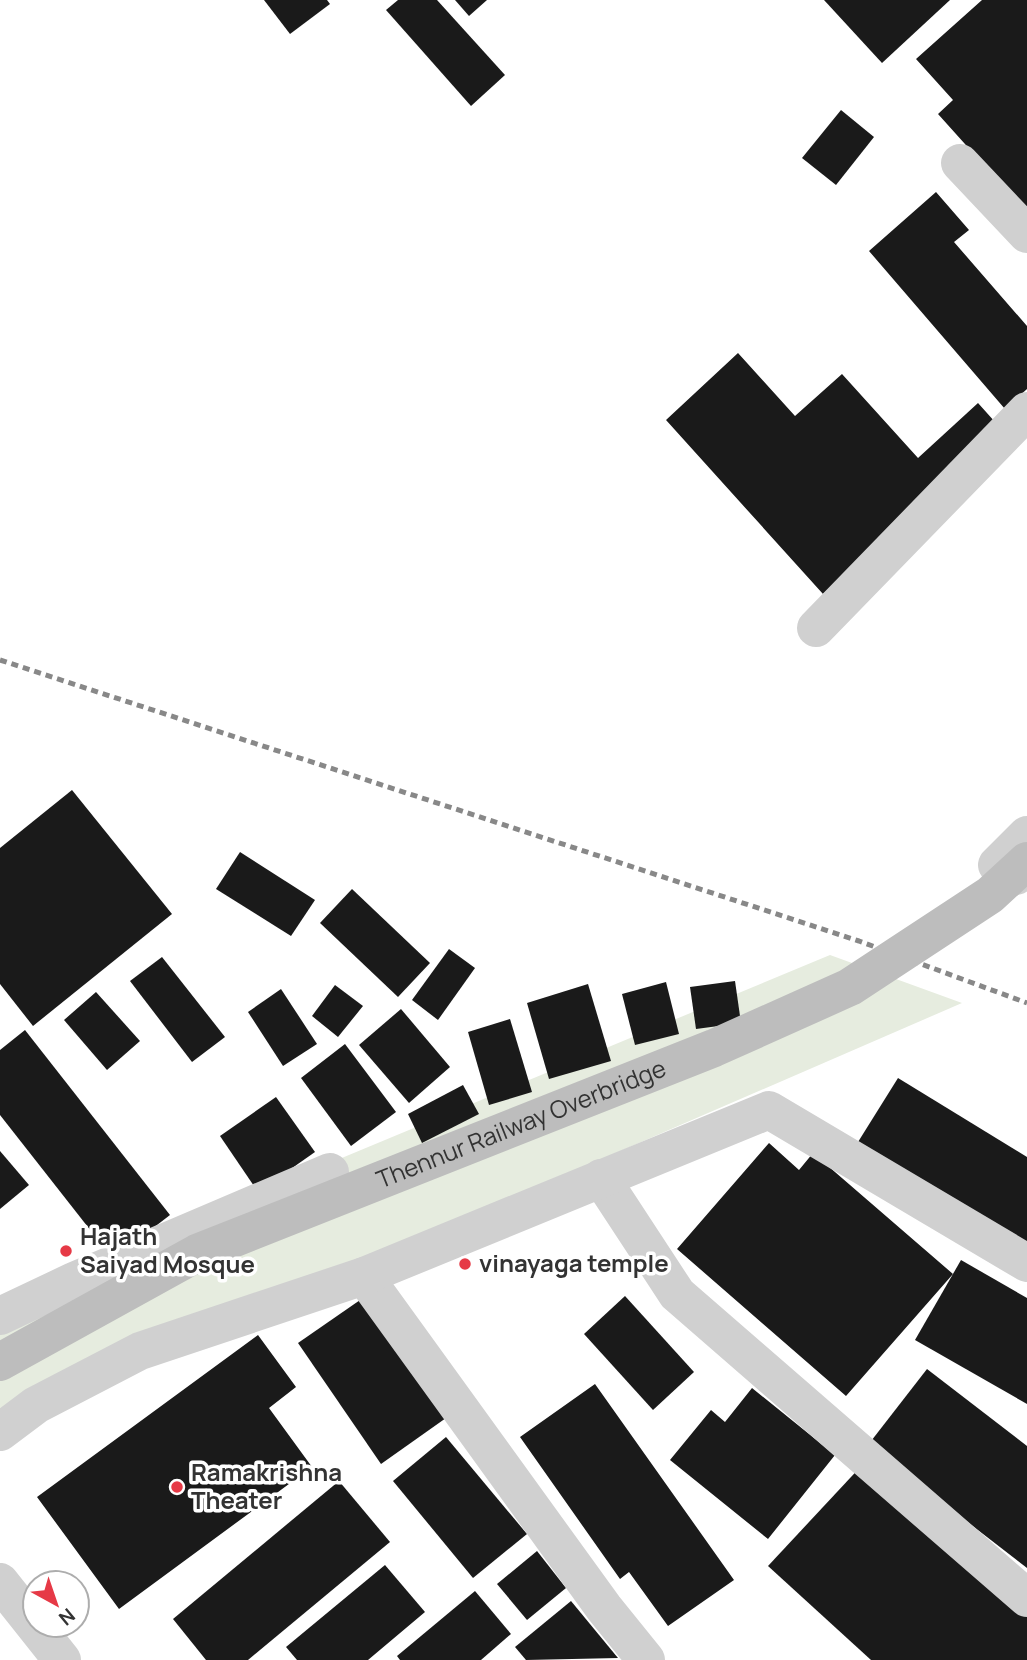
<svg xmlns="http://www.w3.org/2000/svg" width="1027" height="1660" font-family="Manrope,sans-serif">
  <rect width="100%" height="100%" fill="#fff"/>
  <polygon fill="#e6ecdf" points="830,955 962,1003 0,1420 0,1300"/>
  <g fill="#1a1a1a">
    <polygon points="264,0 327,0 330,4 290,34"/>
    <polygon points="398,0 437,0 505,75 471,106 386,10"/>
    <polygon points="455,0 487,0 469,16"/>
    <polygon points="824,0 950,0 882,63"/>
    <polygon points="982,0 1027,0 1027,213 938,114 953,100 916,59"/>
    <polygon points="841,110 874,137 836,185 802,158"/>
    <polygon points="936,192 969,230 954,242 1027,326 1027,389 1005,409 869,251"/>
    <polygon points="738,353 795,416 842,374 918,458 978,403 1004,432 823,594 666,420"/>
    <polygon points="72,790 172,914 33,1026 0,984 0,848"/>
    <polygon points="240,852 315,900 291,936 216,889"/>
    <polygon points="352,889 430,963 398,997 320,923"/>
    <polygon points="449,949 475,968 438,1020 412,1000"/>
    <polygon points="162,957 225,1037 192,1062 130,981"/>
    <polygon points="735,981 741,1023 696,1029 690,987"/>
    <polygon points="666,982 679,1034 635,1045 622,994"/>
    <polygon points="588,984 611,1061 549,1079 527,1003"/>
    <polygon points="335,985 363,1006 338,1037 312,1016"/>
    <polygon points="281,989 317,1044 283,1066 248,1012"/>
    <polygon points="96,992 140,1041 107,1070 64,1020"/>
    <polygon points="401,1009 450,1067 409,1103 359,1045"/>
    <polygon points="510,1019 532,1092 489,1105 468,1032"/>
    <polygon points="25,1030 170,1215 113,1259 0,1115 0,1050"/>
    <polygon points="345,1044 396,1112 351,1146 301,1078"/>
    <polygon points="898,1078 1027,1157 1027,1256 853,1150"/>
    <polygon points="463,1085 479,1114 422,1143 408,1114"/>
    <polygon points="276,1097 315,1152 258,1192 220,1136"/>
    <polygon points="769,1143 799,1170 813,1153 953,1274 846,1396 677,1249"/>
    <polygon points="0,1151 29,1185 0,1209"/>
    <polygon points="961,1260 1027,1298 1027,1404 915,1340"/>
    <polygon points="625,1296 694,1372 653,1410 584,1334"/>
    <polygon points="363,1298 446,1418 381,1464 298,1343"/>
    <polygon points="258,1335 296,1387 269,1408 312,1467 119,1609 37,1497"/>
    <polygon points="927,1369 1027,1446 1027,1568 868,1445"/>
    <polygon points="595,1384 734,1580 668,1626 629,1572 620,1579 520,1437"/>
    <polygon points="752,1388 835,1455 768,1539 670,1460 711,1410 725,1422"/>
    <polygon points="446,1437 527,1534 473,1578 393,1481"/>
    <polygon points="865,1462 1027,1610 1027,1660 871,1660 768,1566"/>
    <polygon points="339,1481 390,1542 248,1660 206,1660 173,1619"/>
    <polygon points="537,1551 566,1588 527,1620 497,1584"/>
    <polygon points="385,1565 425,1612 368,1660 297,1660 286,1647"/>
    <polygon points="475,1591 511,1634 481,1660 400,1660 397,1656"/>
    <polygon points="571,1601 618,1658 526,1660 515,1647"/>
  </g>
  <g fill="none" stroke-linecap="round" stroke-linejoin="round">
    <g stroke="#d0d0d0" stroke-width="38">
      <polyline points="960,163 1027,234"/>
      <polyline points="816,628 1027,411"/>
      <polyline points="1016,876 997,865 1027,835"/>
      <polyline points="601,1178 677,1294 1027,1598"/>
      <polyline points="364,1276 604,1608 646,1660"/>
      <polyline points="0,1316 74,1281 330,1172"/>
      <polyline points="0,1432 36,1405 140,1351 364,1276 769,1110 1027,1263"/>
      <polyline points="0,1582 62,1660"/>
    </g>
    <polyline stroke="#888" stroke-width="5" stroke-dasharray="7 5" stroke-linecap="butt" points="0,660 859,941 1027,1003"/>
    <path stroke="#bdbdbd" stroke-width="38" id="s1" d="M 0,1362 L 197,1253 L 714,1048 L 850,987 L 990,895 L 1027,861"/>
  </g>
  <g fill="#e63946" stroke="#fff" stroke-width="2.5">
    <circle cx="66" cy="1251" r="7"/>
    <circle cx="465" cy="1264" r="7"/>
    <circle cx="177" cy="1487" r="7"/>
  </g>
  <g text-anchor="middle" stroke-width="7" stroke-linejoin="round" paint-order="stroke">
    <g font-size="24" fill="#333" stroke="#fff">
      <text dy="8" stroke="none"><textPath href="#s1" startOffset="574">Thennur Railway Overbridge</textPath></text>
    </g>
    <g font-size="24" font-weight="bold" fill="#333" stroke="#fff" text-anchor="start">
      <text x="80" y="1245">Hajath<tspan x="80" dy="28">Saiyad Mosque</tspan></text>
      <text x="479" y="1272">vinayaga temple</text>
      <text x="191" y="1481">Ramakrishna<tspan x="191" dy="28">Theater</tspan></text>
    </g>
  </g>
  <g transform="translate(56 1604) rotate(140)"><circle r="33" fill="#ffffff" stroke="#adadad" stroke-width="2"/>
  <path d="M0-5L12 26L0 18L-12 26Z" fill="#e63946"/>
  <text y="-10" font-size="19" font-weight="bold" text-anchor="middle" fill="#333333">N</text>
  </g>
</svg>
